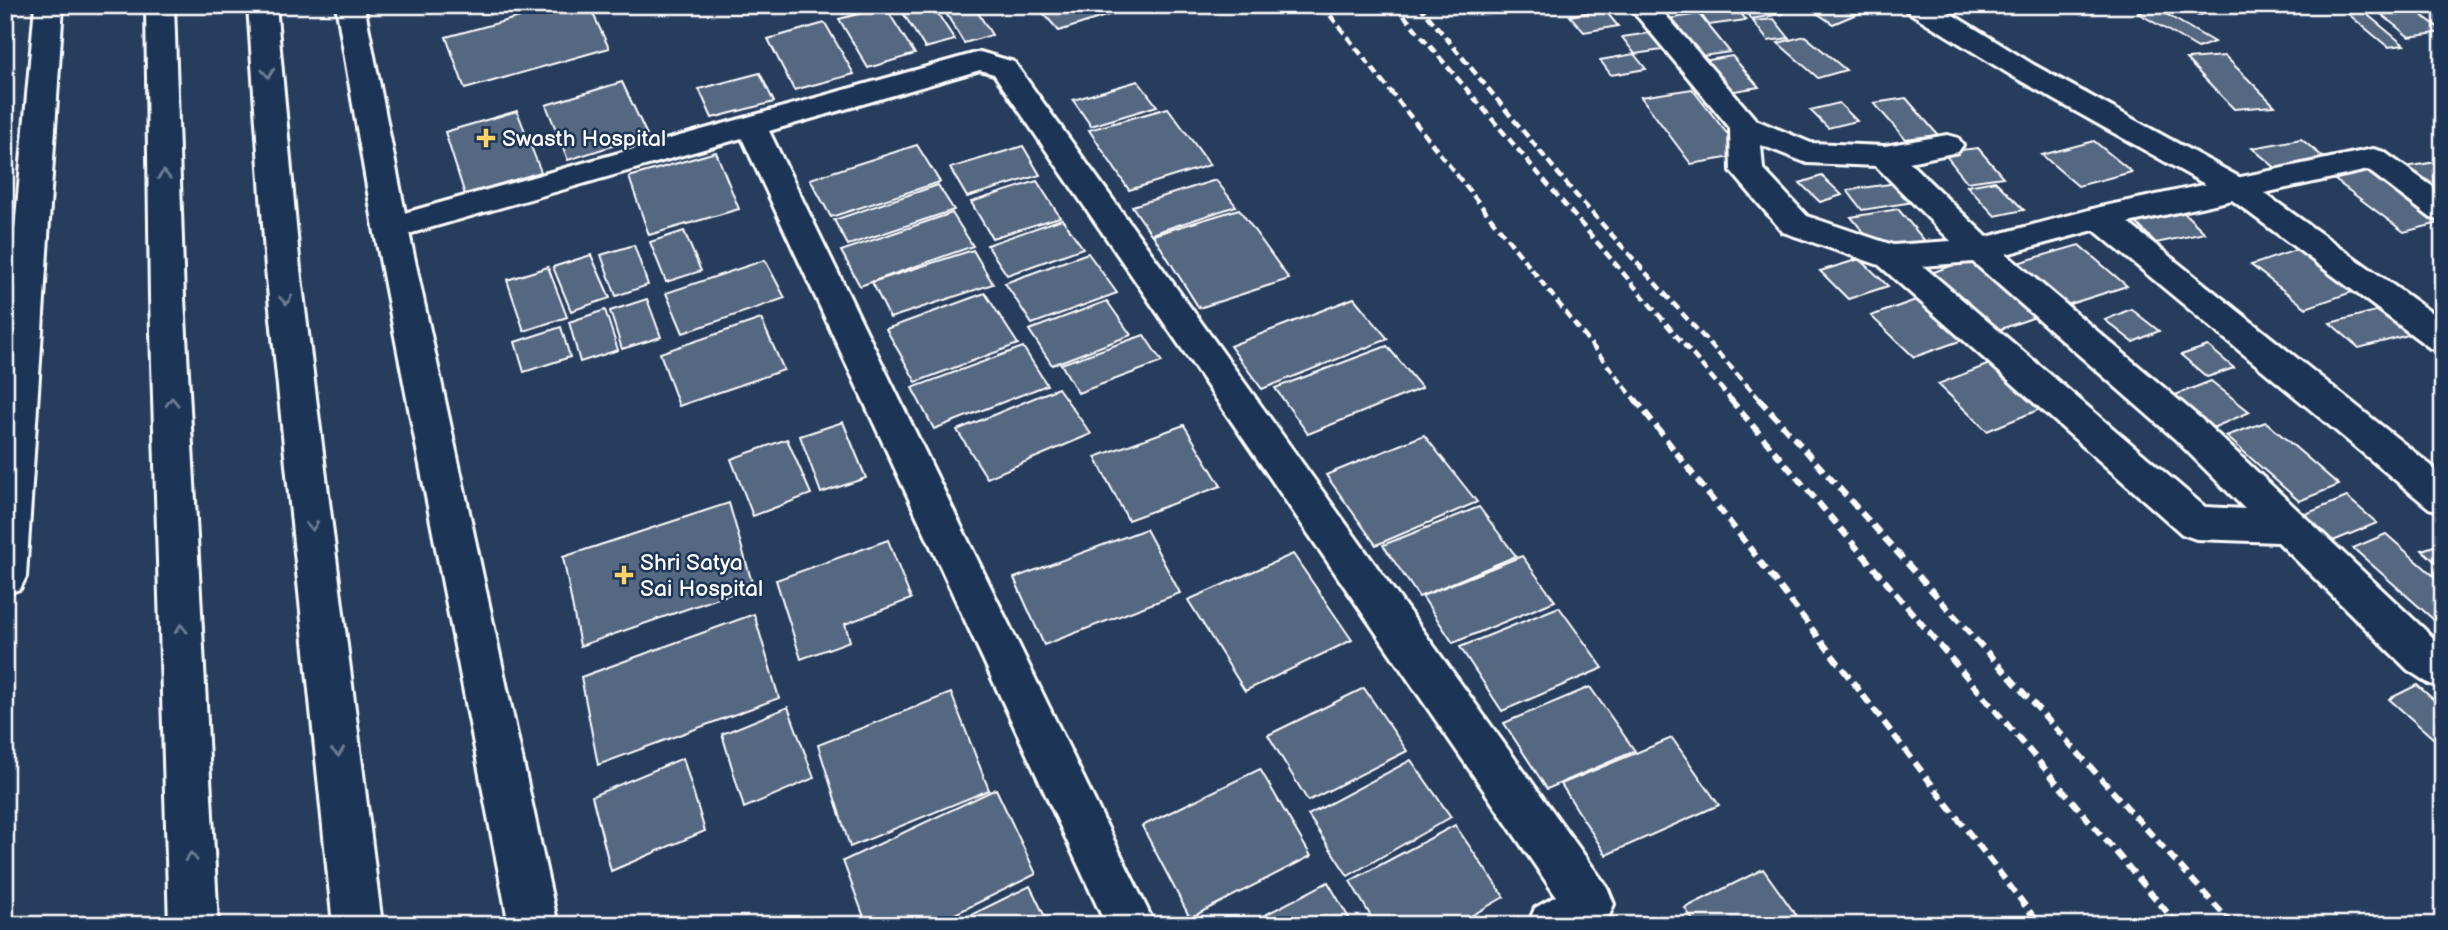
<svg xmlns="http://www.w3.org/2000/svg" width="2448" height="930" font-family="'Balsamiq Sans',sans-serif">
  <rect width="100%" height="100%" fill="#263d5e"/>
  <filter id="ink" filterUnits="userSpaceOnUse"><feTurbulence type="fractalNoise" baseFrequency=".0143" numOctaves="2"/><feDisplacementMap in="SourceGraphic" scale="14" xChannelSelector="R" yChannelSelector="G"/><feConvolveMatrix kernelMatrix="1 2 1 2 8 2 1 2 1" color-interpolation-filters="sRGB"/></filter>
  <g filter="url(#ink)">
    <g fill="#556781" stroke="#fff" stroke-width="2">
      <polygon points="564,5 589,5 609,48 465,89 446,37"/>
      <polygon points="898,5 932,5 955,40 925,48"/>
      <polygon points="941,5 973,5 992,35 964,43"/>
      <polygon points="1036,5 1108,5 1115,13 1059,31"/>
      <polygon points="1694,5 1735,5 1746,20 1709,25"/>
      <polygon points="1740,5 1774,5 1782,14 1751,19"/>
      <polygon points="1805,5 1859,5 1866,10 1833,24"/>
      <polygon points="2179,5 2224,5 2198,16"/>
      <polygon points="2357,6 2404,45 2388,47 2341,8"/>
      <polygon points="885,7 915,54 868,68 839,19"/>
      <polygon points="2154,7 2214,42 2198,48 2138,13"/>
      <polygon points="1604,9 1618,26 1584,32 1570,16"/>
      <polygon points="2415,10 2443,31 2443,32 2409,37 2381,14"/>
      <polygon points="1699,14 1730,52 1696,57 1667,19"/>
      <polygon points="1774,19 1789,38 1768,41 1753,21"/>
      <polygon points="825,23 854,74 794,90 768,39"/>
      <polygon points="1656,32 1669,49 1635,54 1622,37"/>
      <polygon points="1805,36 1846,70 1818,78 1778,43"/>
      <polygon points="1634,54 1646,69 1611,75 1600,60"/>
      <polygon points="1732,56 1759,87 1729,92 1703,61"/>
      <polygon points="2225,56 2275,106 2234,109 2186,59"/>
      <polygon points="760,73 774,102 712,118 699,89"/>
      <polygon points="1138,81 1157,106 1091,126 1073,100"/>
      <polygon points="622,82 647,135 568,160 546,105"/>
      <polygon points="1692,89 1744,155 1691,164 1641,97"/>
      <polygon points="1906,98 1938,135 1905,139 1874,103"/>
      <polygon points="1839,103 1857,121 1828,128 1810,110"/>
      <polygon points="1168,108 1210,165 1129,190 1089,130"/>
      <polygon points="517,111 541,172 465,195 445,132"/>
      <polygon points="2301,139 2334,166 2284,175 2252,148"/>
      <polygon points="2094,141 2132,172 2078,186 2042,155"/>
      <polygon points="917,145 940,182 831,217 810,179"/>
      <polygon points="1023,146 1040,175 967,197 950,168"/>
      <polygon points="1978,148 2003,177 1967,182 1943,152"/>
      <polygon points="716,152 739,209 649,235 629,177"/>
      <polygon points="2443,161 2443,198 2405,167"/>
      <polygon points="2374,162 2443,212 2443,222 2404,232 2327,174"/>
      <polygon points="1822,176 1842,195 1820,202 1800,183"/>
      <polygon points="1216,180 1236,206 1151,234 1132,206"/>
      <polygon points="1037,181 1060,217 992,238 971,202"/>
      <polygon points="1995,181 2024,210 1995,216 1967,186"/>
      <polygon points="1904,182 1920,201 1862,210 1847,190"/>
      <polygon points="938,185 954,210 848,245 834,220"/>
      <polygon points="2177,206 2205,233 2156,243 2128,215"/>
      <polygon points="1239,209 1289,279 1199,308 1153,235"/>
      <polygon points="1898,209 1925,241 1877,249 1851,217"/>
      <polygon points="952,213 973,246 860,286 841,251"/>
      <polygon points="1062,219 1083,248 1007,275 987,245"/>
      <polygon points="684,231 701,271 666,282 650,242"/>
      <polygon points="634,245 648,285 616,296 601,255"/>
      <polygon points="2079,245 2127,286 2060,307 2014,264"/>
      <polygon points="2302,248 2358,290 2306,308 2251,265"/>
      <polygon points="973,250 993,284 890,318 872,282"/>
      <polygon points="1088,253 1117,293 1032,324 1005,283"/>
      <polygon points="591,255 610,298 571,311 553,267"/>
      <polygon points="1973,258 2038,316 1995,331 1931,273"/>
      <polygon points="1860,259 1888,286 1848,299 1820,271"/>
      <polygon points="765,260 785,298 683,333 666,293"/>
      <polygon points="548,267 567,317 524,331 507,280"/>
      <polygon points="985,293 1018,344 916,382 886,329"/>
      <polygon points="1930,295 1974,336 1914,357 1871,316"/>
      <polygon points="1354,298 1388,339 1262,389 1230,346"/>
      <polygon points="647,299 661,337 622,349 610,311"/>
      <polygon points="1107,301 1131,335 1052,365 1029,330"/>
      <polygon points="2131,309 2159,331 2133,342 2105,320"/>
      <polygon points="2383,309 2412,334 2359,348 2330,323"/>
      <polygon points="605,310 618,350 580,362 569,322"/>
      <polygon points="761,319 784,370 679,406 660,353"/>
      <polygon points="561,327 570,357 524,372 515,342"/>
      <polygon points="1144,335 1162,362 1078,393 1061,364"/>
      <polygon points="1387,346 1422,388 1308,434 1275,388"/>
      <polygon points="2208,346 2234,368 2207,377 2181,355"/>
      <polygon points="1023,347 1047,385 934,429 912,388"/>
      <polygon points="2000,360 2050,405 1987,431 1938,384"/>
      <polygon points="2211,381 2250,412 2203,432 2165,399"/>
      <polygon points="1058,388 1091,434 987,478 957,430"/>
      <polygon points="843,422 866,478 821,493 800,436"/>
      <polygon points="2266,422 2339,485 2299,501 2226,436"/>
      <polygon points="1184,425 1221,486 1128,520 1095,457"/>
      <polygon points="1424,435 1477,502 1376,545 1326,475"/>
      <polygon points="787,439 811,494 753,516 731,459"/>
      <polygon points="2347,497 2377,523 2333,541 2303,515"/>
      <polygon points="729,503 753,586 580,646 563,557"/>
      <polygon points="1479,507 1516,556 1419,597 1383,545"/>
      <polygon points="1146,529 1180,593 1044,645 1014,578"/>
      <polygon points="2386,534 2443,584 2443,628 2353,548"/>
      <polygon points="888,540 911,599 845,624 850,641 801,659 776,580"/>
      <polygon points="2443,543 2443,569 2422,550"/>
      <polygon points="1293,554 1352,640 1245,691 1188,600"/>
      <polygon points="1522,556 1555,601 1453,643 1422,596"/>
      <polygon points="1559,607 1603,668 1502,711 1460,647"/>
      <polygon points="754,614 779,698 598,765 581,677"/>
      <polygon points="2417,685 2443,708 2443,747 2389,699"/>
      <polygon points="1590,687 1635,751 1547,789 1504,723"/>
      <polygon points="1364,688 1407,751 1308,801 1268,735"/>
      <polygon points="951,693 989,790 850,847 818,745"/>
      <polygon points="788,707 814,778 744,808 722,734"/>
      <polygon points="1672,738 1719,805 1606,855 1561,784"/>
      <polygon points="683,758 705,831 611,871 592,796"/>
      <polygon points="1411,760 1451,817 1348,876 1308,815"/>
      <polygon points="1260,769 1311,856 1190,918 1142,826"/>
      <polygon points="996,789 1036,874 933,925 867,925 843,861"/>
      <polygon points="1455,825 1504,897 1455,925 1376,925 1350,881"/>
      <polygon points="1763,869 1803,925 1696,925 1685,908"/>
      <polygon points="1328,882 1353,925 1246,925"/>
      <polygon points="1030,886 1049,925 951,925"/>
    </g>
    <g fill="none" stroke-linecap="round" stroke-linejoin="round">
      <defs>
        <g id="street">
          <path d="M 1628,5 L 1657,5 L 1756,120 L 1811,143 L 1885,146 L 1947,135 L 1958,138 L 1963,145 L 1958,152 L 1909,162 L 1987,237 L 2100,207 L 2373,149 L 2384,152 L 2443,194 L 2443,221 L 2431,218 L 2368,170 L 2128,223 L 2443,475 L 2443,512 L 2429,508 L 2094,230 L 2006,254 L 2201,419 L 2443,647 L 2443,689 L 2428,683 L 2408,670 L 2278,542 L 2196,539 L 2182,534 L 1879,265 L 1783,232 L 1731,171 L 1730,128 ZM 1761,145 L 1807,163 L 1876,166 L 1951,241 L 1893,245 L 1807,216 L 1763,169 ZM 1973,262 L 2175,439 L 2245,509 L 2205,507 L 1923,266 Z"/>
          <polygon points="980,52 1014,62 1607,887 1614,904 1607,921 1600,925 1528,925 1535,908 1556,896 994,74 980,70 769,131 1155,925 1106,925 742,138 391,239 379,236 374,228 379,220"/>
        </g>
        <g id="secondary">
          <polygon points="35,5 63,5 26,577 20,589 5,594 5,342"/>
          <polygon points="336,5 364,5 408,228 558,925 509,925 374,228"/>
          <polygon points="1903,5 1937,5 2034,65 2250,183 2443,321 2443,352 2430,348 2228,197 2014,77 1907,11"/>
        </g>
        <g id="primary">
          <polygon points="146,5 174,5 184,298 218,925 169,925 150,298"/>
          <polygon points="248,5 276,5 300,269 382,925 333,925 266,269"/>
        </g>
      </defs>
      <use href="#street" stroke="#fff" stroke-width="6"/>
      <use href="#secondary" stroke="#fff" stroke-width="6"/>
      <use href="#primary" stroke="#fff" stroke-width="6"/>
      <use href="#street" fill="#1d3557" fill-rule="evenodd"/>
      <use href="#secondary" fill="#1d3557" fill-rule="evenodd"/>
      <use href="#primary" fill="#1d3557" fill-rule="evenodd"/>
      <g stroke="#fff" stroke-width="4.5" stroke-dasharray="9 4.5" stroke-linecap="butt">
        <polyline points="1322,5 1636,401"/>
        <polyline points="1395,5 1732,401"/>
        <polyline points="1419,5 1576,195 1761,401"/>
      </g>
      <g stroke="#fff" stroke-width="6" stroke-dasharray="11 6" stroke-linecap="butt">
        <polyline points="1635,399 2040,925"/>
        <polyline points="1730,399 2178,925"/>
        <polyline points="1759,399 2233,925"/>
      </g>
    </g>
    <defs><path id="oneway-chevron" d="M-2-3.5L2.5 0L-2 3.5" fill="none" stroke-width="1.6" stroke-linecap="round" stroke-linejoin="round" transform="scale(1.75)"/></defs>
    <g stroke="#6c7c92">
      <use href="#oneway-chevron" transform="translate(268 73) rotate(86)"/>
      <use href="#oneway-chevron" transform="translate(164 175) rotate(-91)"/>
      <use href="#oneway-chevron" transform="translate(286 300) rotate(83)"/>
      <use href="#oneway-chevron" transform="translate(172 402) rotate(-92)"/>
      <use href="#oneway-chevron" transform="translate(312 526) rotate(83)"/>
      <use href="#oneway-chevron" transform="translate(181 629) rotate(-92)"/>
      <use href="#oneway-chevron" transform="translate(338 752) rotate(83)"/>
      <use href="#oneway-chevron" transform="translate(191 857) rotate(-92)"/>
    </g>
  </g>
  <g fill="#ffd166" stroke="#1d3557" stroke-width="2.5">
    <path d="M482.5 127.5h7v7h7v7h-7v7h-7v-7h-7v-7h7z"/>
    <path d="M620.5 564.5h7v7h7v7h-7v7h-7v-7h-7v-7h7z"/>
  </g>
  <g text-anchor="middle" stroke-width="5" stroke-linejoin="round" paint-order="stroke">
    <g font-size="23" fill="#fff" stroke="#1d3557" text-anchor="start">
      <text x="502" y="146">Swasth Hospital</text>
      <text x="640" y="570">Shri Satya<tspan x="640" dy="26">Sai Hospital</tspan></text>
    </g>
  </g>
  <rect width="2448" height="930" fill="none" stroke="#1d3557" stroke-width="28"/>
  <rect x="14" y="14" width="2420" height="902" fill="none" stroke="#fff" stroke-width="2.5" filter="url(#ink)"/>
</svg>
